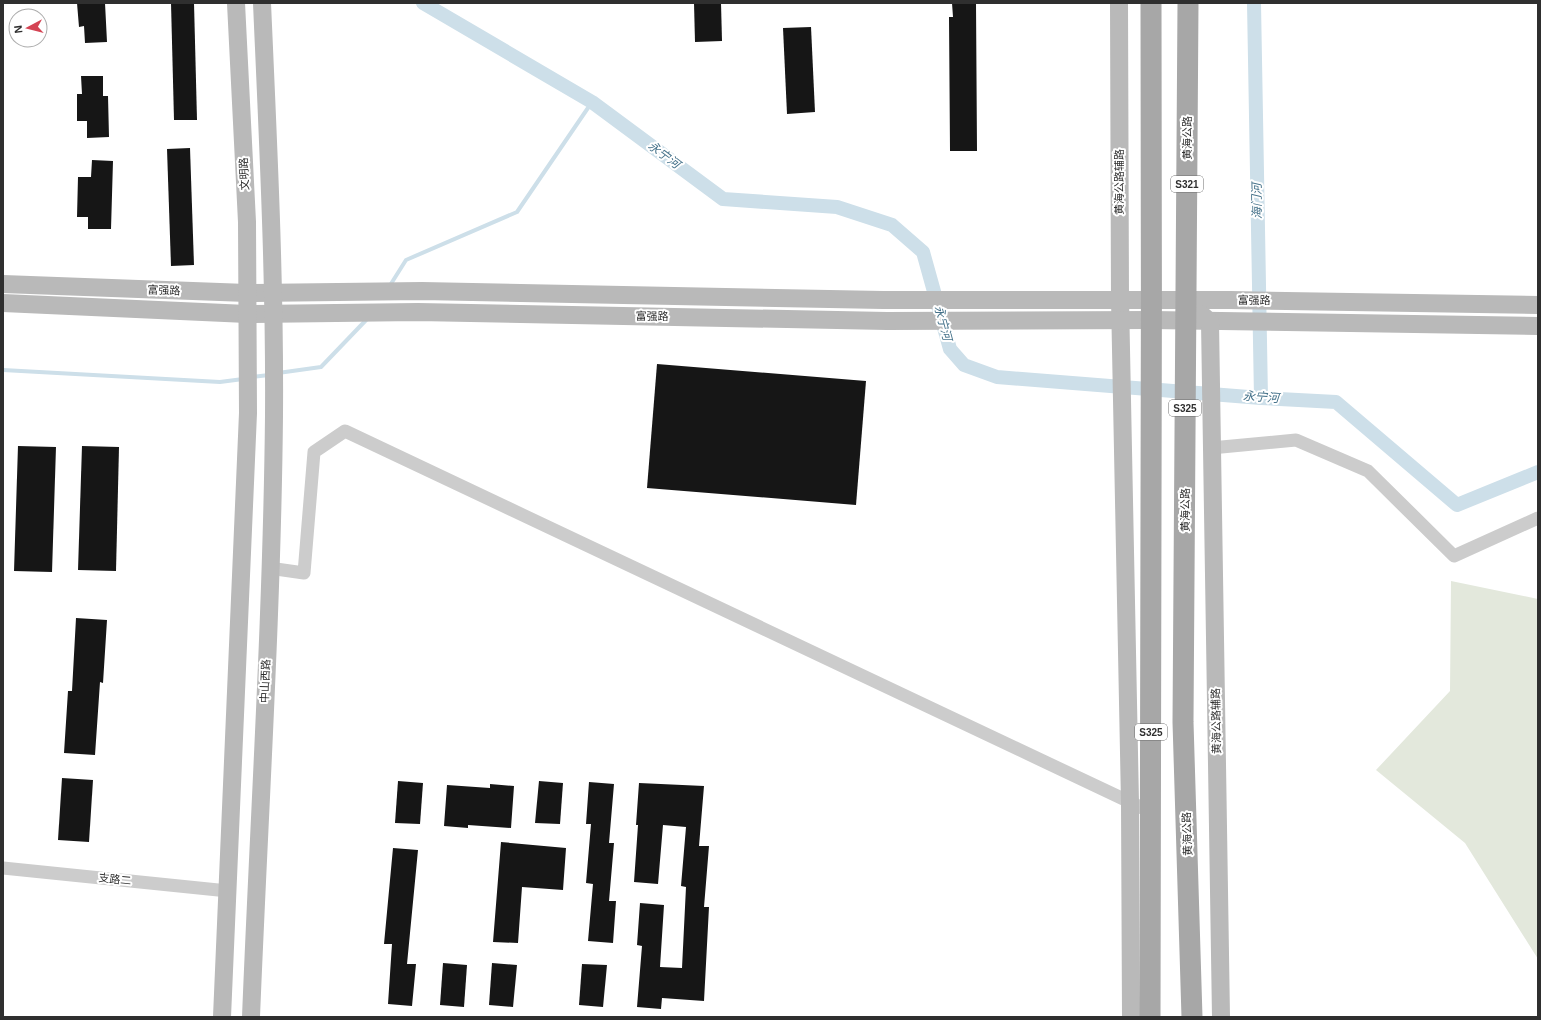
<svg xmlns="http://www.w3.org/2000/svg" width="1541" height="1020" font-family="Helvetica,'Noto Sans SC',sans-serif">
  <rect width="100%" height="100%" fill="#fff"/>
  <polygon fill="#e3e8dc" points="1451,581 1538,599 1538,959 1465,843 1376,770 1450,691"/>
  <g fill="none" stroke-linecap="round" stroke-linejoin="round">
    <g stroke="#cddfe9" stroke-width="4">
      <polyline points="389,287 406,260 517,212 592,102"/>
      <polyline points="3,370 220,382 243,379"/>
      <polyline points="278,373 321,367 369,317"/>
      <polyline points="252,377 269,375"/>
    </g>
    <g stroke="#cddfe9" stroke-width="14">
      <polyline points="423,3 592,102 723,199 837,207 892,225 923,252 950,349 964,365 997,377 1261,398 1336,402 1457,505 1538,472"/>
      <polyline points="1254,3 1261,398"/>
    </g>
  </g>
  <g fill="#161616">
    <polygon points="77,3 105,3 107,42 85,43 84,26 79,27"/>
    <polygon points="171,3 194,3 197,120 174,120"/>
    <polygon points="694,3 721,3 722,41 695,42"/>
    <polygon points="952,3 976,3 977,151 950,151 949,17 953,17"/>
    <polygon points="811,27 815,112 787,114 783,28"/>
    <polygon points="81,76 103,76 103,96 108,96 109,137 87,138 87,121 77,121 77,94 82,94"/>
    <polygon points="190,148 194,265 171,266 167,149"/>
    <polygon points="92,160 113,161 111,229 88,229 88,217 77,217 78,177 91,177"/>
    <polygon points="657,364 866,381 856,505 647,488"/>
    <polygon points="18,446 56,447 52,572 14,571"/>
    <polygon points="82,446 119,447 116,571 78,570"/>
    <polygon points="76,618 107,620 103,683 100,682 95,755 64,753 68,691 72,691"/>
    <polygon points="62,778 93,780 89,842 58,840"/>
    <polygon points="398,781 423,783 420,824 395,823"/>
    <polygon points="539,781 563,783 560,824 535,823"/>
    <polygon points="589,782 614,784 609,843 614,843 609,901 616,901 613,943 588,941 593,884 586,883 591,824 586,824"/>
    <polygon points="639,783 704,786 699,846 709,846 704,907 709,907 704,1001 662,998 661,1009 637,1007 642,946 637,945 640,903 664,905 660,967 682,968 686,887 681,886 686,827 663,825 658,884 634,882 638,825 636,825"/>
    <polygon points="490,784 514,786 511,828 468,825 468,828 444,826 447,785 490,788"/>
    <polygon points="501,842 566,848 563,890 522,887 518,943 493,942"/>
    <polygon points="393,848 418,850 407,964 416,964 412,1006 388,1004 392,944 384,944"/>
    <polygon points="443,963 467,965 464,1007 440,1005"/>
    <polygon points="492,963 517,965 513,1007 489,1005"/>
    <polygon points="582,964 607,965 603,1007 579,1005"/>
  </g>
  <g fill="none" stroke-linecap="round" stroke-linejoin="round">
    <g stroke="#ccc" stroke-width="13">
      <polyline points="1211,448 1296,440 1368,471 1454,556 1538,518"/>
      <polyline points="269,568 304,573 314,452 345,431 1151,812"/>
      <polyline points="3,868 228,891"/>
    </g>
    <g stroke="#b9b9b9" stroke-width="18">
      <polyline points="1119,3 1120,299 1130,803 1131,1017"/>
      <polyline points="3,284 247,293 422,291 883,300 1230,300 1538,305"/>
      <polyline points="3,303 247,314 418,312 887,321 1152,320 1538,326"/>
      <polyline points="1201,314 1210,322 1221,1017"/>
      <polyline points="222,1017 248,413 247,222 236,3"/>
      <path d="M 251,1017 C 259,817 272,616 274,416 C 275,278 268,140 262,3"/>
    </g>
    <g stroke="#a7a7a7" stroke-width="21">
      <polyline points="1188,3 1183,722 1192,1017"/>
      <path d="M 1150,1017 C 1151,679 1152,341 1151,3"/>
    </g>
  </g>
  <g text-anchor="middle" stroke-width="4" stroke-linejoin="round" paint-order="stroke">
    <g fill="#fff" stroke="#6d6d6d" stroke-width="1">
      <rect x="1171" y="176" width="32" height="16" rx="3"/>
      <rect x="1169" y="400" width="32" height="16" rx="3"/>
      <rect x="1135" y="724" width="32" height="16" rx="3"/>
    </g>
    <g font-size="10" font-weight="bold" fill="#2f2f2f">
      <text x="1187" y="188">S321</text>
      <text x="1185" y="412">S325</text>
      <text x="1151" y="736">S325</text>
    </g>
    <g font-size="11" fill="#2f2f2f" stroke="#fff">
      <text transform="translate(1187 138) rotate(-90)" y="4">黄海公路</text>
      <text transform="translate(244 174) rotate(-93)" y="4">文明路</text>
      <text transform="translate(1119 182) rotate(-90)" y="4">黄海公路辅路</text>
      <text transform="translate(164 290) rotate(2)" y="4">富强路</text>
      <text transform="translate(1254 300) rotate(1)" y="4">富强路</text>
      <text transform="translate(652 316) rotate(1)" y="4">富强路</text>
      <text transform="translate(1185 510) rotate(-90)" y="4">黄海公路</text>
      <text transform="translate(265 681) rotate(-88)" y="4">中山西路</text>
      <text transform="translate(1216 721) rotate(-91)" y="4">黄海公路辅路</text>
      <text transform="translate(1187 834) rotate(-92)" y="4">黄海公路</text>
      <text transform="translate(115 879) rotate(6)" y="4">支路二</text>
    </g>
    <g font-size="12" font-style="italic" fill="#45728a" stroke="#fff">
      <text transform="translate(664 155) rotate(37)" y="4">永宁河</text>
      <text transform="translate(1257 201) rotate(-91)" y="4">海门河</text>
      <text transform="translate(943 323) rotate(75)" y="4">永宁河</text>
      <text transform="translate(1261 397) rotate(4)" y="4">永宁河</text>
    </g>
  </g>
  <rect width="1541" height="1020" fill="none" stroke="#2f2f2f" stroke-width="8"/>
  <g transform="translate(28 28) rotate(263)"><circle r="19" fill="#ffffff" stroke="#acacac"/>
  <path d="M0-3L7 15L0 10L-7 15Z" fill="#d44353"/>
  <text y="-6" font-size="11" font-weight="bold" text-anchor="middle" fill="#2f2f2f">N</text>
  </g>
</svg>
